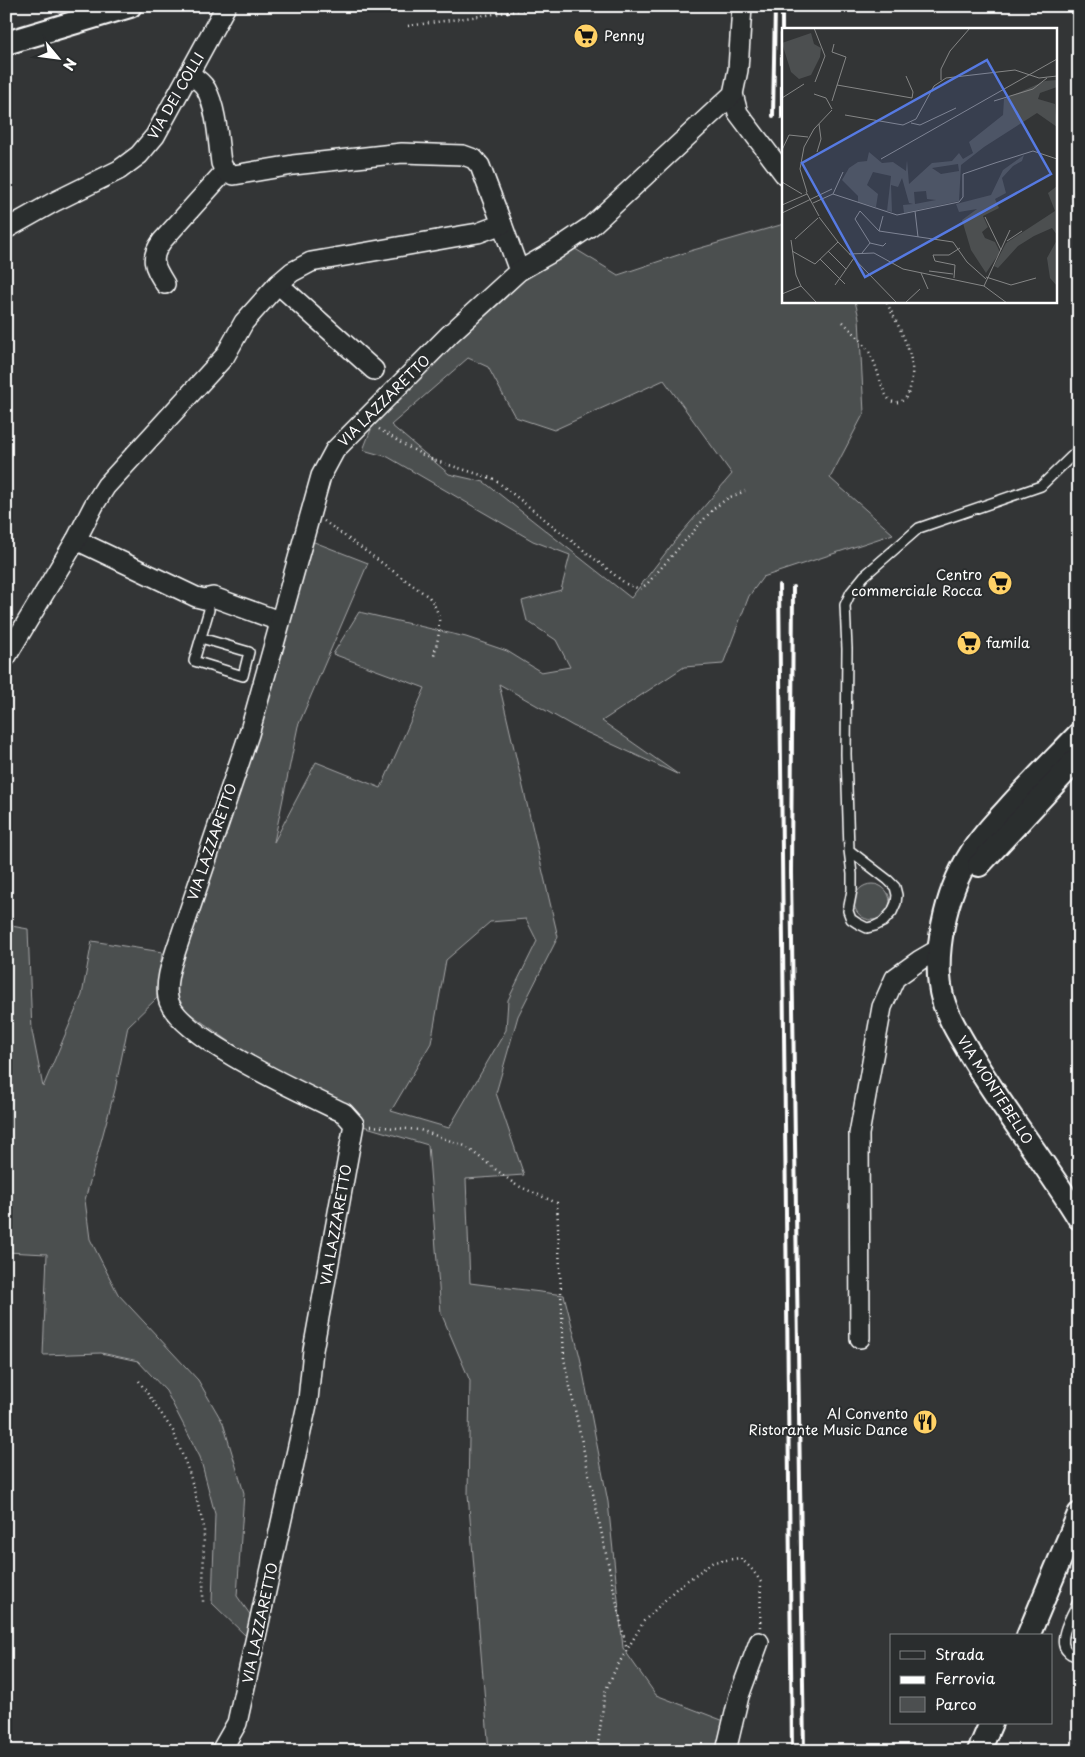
<svg xmlns="http://www.w3.org/2000/svg" width="1085" height="1757" font-family="'Playpen Sans',sans-serif">
  <rect width="100%" height="100%" fill="#333536"/>
  <filter id="ink" filterUnits="userSpaceOnUse"><feTurbulence type="fractalNoise" baseFrequency=".02" numOctaves="2"/><feDisplacementMap in="SourceGraphic" scale="10" xChannelSelector="R" yChannelSelector="G"/><feConvolveMatrix kernelMatrix="1 2 1 2 8 2 1 2 1" color-interpolation-filters="sRGB"/></filter>
  <g filter="url(#ink)">
    <g fill="#4c4f50" stroke="#a6a7a8" fill-rule="evenodd">
      <path d="M 784,224 L 784,301 L 855,301 L 859,318 L 864,413 L 830,478 L 893,534 L 763,577 L 749,596 L 723,664 L 684,667 L 602,721 L 679,775 L 573,726 L 499,684 L 558,937 L 518,1016 L 496,1093 L 524,1175 L 466,1179 L 470,1283 L 564,1295 L 580,1357 L 608,1502 L 623,1648 L 656,1695 L 732,1724 L 727,1751 L 489,1751 L 468,1494 L 470,1381 L 441,1313 L 428,1145 L 363,1126 L 257,1061 L 178,1005 L 174,985 L 309,540 L 368,563 L 298,726 L 274,842 L 316,762 L 381,788 L 425,688 L 333,654 L 359,612 L 466,637 L 507,651 L 541,672 L 570,667 L 556,640 L 527,621 L 522,601 L 561,590 L 570,555 L 533,541 L 388,457 L 363,450 L 377,414 L 517,283 L 572,247 L 618,275 L 690,251 ZM 468,358 L 488,367 L 515,417 L 554,430 L 664,380 L 732,474 L 677,538 L 631,598 L 484,482 L 449,474 L 391,425 ZM 526,919 L 537,941 L 508,1000 L 506,1030 L 449,1128 L 391,1111 L 431,1043 L 446,960 L 490,922 Z"/>
      <circle cx="872" cy="902" r="18"/>
      <polygon points="6,925 28,929 32,1031 43,1087 82,995 92,941 162,952 157,998 128,1026 115,1090 85,1200 90,1239 118,1294 198,1380 223,1423 244,1493 237,1596 254,1620 248,1638 212,1603 215,1514 200,1457 166,1391 138,1361 101,1353 43,1355 47,1254 6,1252"/>
    </g>
    <g fill="none" stroke-linecap="round" stroke-linejoin="round">
      <defs>
        <g id="service">
          <polyline points="201,638 249,652 243,676 194,661 209,610 208,603 204,599"/>
          <polyline points="849,850 888,880 895,887 897,895 896,903 892,912 883,922 875,926 867,928 857,923 851,919 848,911 852,890 852,874 849,850 846,754 847,649 845,605 851,592 864,576 919,528 1041,486 1079,449"/>
          <path d="M 1079,1600 C 1073,1613 1055,1641 1068,1652 C 1070,1655 1075,1656 1079,1657"/>
        </g>
        <g id="minor">
          <polyline points="733,94 738,113 784,174"/>
          <polyline points="502,224 519,271"/>
          <polyline points="6,229 54,202 119,170 139,155 155,136 226,6"/>
          <path d="M 165,284 C 154,266 149,259 162,241 L 225,171"/>
          <polyline points="278,284 374,370"/>
          <polyline points="76,540 196,597 204,599 213,597 279,621"/>
          <path d="M 6,657 L 76,540 L 94,505 L 106,486 L 225,356 L 244,322 L 278,284 L 292,272 L 311,262 L 460,236 L 478,233 L 502,224 L 480,166 L 474,159 L 463,155 L 402,153 L 293,165 L 234,175 L 225,171 L 221,163 C 218,141 217,109 206,89 C 202,82 196,78 189,74"/>
          <polyline points="860,1338 859,1134 882,1007 895,978 920,960 939,949"/>
          <path d="M 221,1751 L 237,1723 L 308,1400 L 313,1350 L 354,1124 L 344,1113 C 309,1096 174,1036 168,998 C 165,982 171,965 176,950 L 249,734 L 321,476 L 335,450 L 450,334 L 519,271 L 554,251 L 591,226 L 733,94 L 738,70 L 742,6"/>
          <polyline points="726,1751 739,1696 759,1642"/>
        </g>
        <g id="tertiary">
          <polyline points="6,43 130,6"/>
          <path d="M 1079,734 C 1056,758 1033,781 1011,805 C 997,821 981,836 970,855 C 946,892 931,957 943,1000 C 948,1019 961,1037 970,1054 C 1003,1110 1045,1162 1079,1218"/>
          <polyline points="979,865 1079,757"/>
          <polyline points="1028,1636 1079,1514"/>
          <polyline points="979,1751 991,1723"/>
        </g>
      </defs>
      <use href="#service" stroke="#fff" stroke-width="12"/>
      <use href="#minor" stroke="#fff" stroke-width="22"/>
      <use href="#tertiary" stroke="#fff" stroke-width="26"/>
      <g stroke="#fff" stroke-width="2.5" stroke-dasharray="1 4" stroke-linecap="butt">
        <polyline points="408,26 544,7"/>
        <path d="M 843,322 C 855,334 868,346 874,362 C 878,371 882,391 888,398 C 890,401 894,403 898,402 C 911,401 913,376 912,366 C 909,343 896,322 886,301"/>
        <polyline points="379,429 406,446 433,460 494,479 626,584 640,589 647,584 714,508 728,498 745,491"/>
        <path d="M 324,521 L 429,597 C 445,618 439,633 434,656"/>
        <polyline points="371,1126 420,1130 465,1146 516,1185 557,1203 564,1359 627,1651"/>
        <polyline points="139,1381 173,1431 189,1472 204,1527 203,1604"/>
        <polyline points="597,1751 605,1692 615,1670 644,1621 677,1588 713,1562 740,1558 751,1568 761,1582 760,1627"/>
      </g>
      <use href="#service" stroke="#2a2d2e" stroke-width="9"/>
      <use href="#minor" stroke="#2a2d2e" stroke-width="19"/>
      <use href="#tertiary" stroke="#2a2d2e" stroke-width="22"/>
      <g stroke="#fff" stroke-width="4">
        <polyline points="773,116 775,6"/>
        <polyline points="782,117 782,6"/>
        <polyline points="779,585 792,1751"/>
        <polyline points="793,587 791,873 804,1751"/>
      </g>
    </g>
  </g>
  <defs>
    <symbol id="supermarket-disc" viewBox="-11 -11 22 22"><circle r="9.5" fill="#ffd166" stroke="#2a2d2e"/><path d="M-6-5.5h2.5l.6 2H6L4.5 2H-2.5L-4.4-4H-6ZM-1.5 3.2a1.3 1.3 0 1 0 .1 0ZM3 3.2a1.3 1.3 0 1 0 .1 0Z" fill="#111"/></symbol>
    <symbol id="restaurant-disc" viewBox="-11 -11 22 22"><circle r="9.5" fill="#ffd166" stroke="#2a2d2e"/><path d="M-5-6h1v4h1v-4h1v4h1v-4h1v5L-1.5 .5V6h-2V.5L-5-1ZM5-6V6H3V1.5H1.5Q1.5-4 5-6Z" fill="#111"/></symbol>
  </defs>
  <g fill-rule="evenodd">
    <use href="#supermarket-disc" x="572" y="22" width="28" height="28"/>
    <use href="#supermarket-disc" x="986" y="569" width="28" height="28"/>
    <use href="#supermarket-disc" x="955" y="629" width="28" height="28"/>
    <use href="#restaurant-disc" x="911" y="1408" width="28" height="28"/>
  </g>
  <g text-anchor="middle" stroke-width="4" stroke-linejoin="round" paint-order="stroke">
    <g font-size="14" fill="#fff" stroke="#2a2d2e" text-anchor="start">
      <text x="604" y="41">Penny</text>
      <text x="982" y="580" text-anchor="end">Centro<tspan x="982" dy="16">commerciale Rocca</tspan></text>
      <text x="986" y="648">famila</text>
      <text x="908" y="1419" text-anchor="end">Al Convento<tspan x="908" dy="16">Ristorante Music Dance</tspan></text>
    </g>
    <g font-size="14" fill="#fff" stroke="#2a2d2e">
      <text transform="translate(176 96) rotate(-60)" y="5">VIA DEI COLLI</text>
      <text transform="translate(384 401) rotate(-45)" y="5">VIA LAZZARETTO</text>
      <text transform="translate(212 842) rotate(-71)" y="5">VIA LAZZARETTO</text>
      <text transform="translate(995 1090) rotate(57)" y="5">VIA MONTEBELLO</text>
      <text transform="translate(336 1225) rotate(-80)" y="5">VIA LAZZARETTO</text>
      <text transform="translate(260 1623) rotate(-78)" y="5">VIA LAZZARETTO</text>
    </g>
  </g>
  <g transform="translate(782 28)">
    <rect width="275" height="275" fill="#333536"/>
    <path d="M 29,5 L 32,16 L 39,20 L 38,29 L 29,47 L 17,51 L 9,44 L 0,15 ZM 275,52 L 275,59 L 258,65 L 256,71 L 273,76 L 275,99 L 255,85 L 202,119 L 179,137 L 177,173 L 122,185 L 121,177 L 131,176 L 127,175 L 120,150 L 116,159 L 109,157 L 110,184 L 76,174 L 76,168 L 60,152 L 67,140 L 76,134 L 85,133 L 87,124 L 100,135 L 111,134 L 124,143 L 125,132 L 127,156 L 150,135 L 170,133 L 177,125 L 181,131 L 191,125 L 187,114 L 221,87 L 222,71 L 263,53 ZM 176,136 L 177,143 L 159,146 L 150,140 ZM 91,144 L 109,148 L 105,183 L 94,179 L 96,166 L 85,157 ZM 144,163 L 145,171 L 154,172 L 133,176 L 132,164 ZM 242,127 L 240,133 L 231,138 L 220,150 L 224,165 L 213,171 L 217,180 L 201,188 L 206,199 L 200,204 L 203,210 L 213,214 L 218,224 L 204,245 L 189,222 L 180,192 L 195,181 L 177,184 L 174,176 L 209,167 L 221,142 ZM 275,158 L 275,207 L 270,200 L 252,208 L 236,218 L 216,240 L 212,238 L 224,215 L 273,183 L 266,165 ZM 275,212 L 275,258 L 268,250 L 265,230 Z" fill="#4c4f50" fill-rule="evenodd"/>
    <path fill="none" stroke="#858686" stroke-width="1" d="M 32,0 L 43,28 L 33,54M 159,52 L 159,41 L 168,23 L 188,0M 55,57 L 130,70 L 131,64 L 124,48M 32,66 L 44,70 L 50,81M 0,70 L 22,56M 50,73 L 64,29 L 50,24 L 52,16M 212,73 L 251,61 L 265,50M 63,87 L 121,97 L 134,91 L 152,58 L 164,50 L 233,42 L 257,50 L 275,48M 129,95 L 138,97 L 174,80M 0,122 L 7,107 L 26,109M 35,124 L 39,111 L 37,96M 99,131 L 275,31M 0,154 L 20,166M 24,164 L 37,188M 25,164 L 18,141 L 22,119 L 32,101 L 50,82M 51,166 L 61,144M 31,175 L 51,166 L 115,187 L 177,174 L 181,169 L 181,146 L 213,135 L 251,123 L 275,131M 0,177 L 25,166M 133,183 L 136,209M 0,185 L 50,161M 37,189 L 56,214 L 115,275M 203,189 L 219,222M 97,203 L 101,188M 13,211 L 36,190M 9,212 L 14,247 L 19,258 L 35,275M 225,213 L 240,203M 88,215 L 101,218 L 104,215M 10,223 L 33,236 L 56,214M 46,223 L 64,241M 80,225 L 88,215 L 73,191 L 78,183 L 97,203 L 171,214 L 185,234 L 204,251M 67,226 L 92,225 L 121,241 L 202,258 L 225,275M 38,231 L 63,256M 147,243 L 171,246M 139,245 L 146,261M 204,249 L 229,257 L 254,250M 172,250 L 173,237 L 153,233 L 151,227 L 167,227 L 178,220M 53,257 L 72,230M 202,258 L 228,202M 0,266 L 19,258M 123,275 L 138,261"/>
    <path fill="#567ae2" fill-opacity="0.15" stroke="#567ae2" stroke-width="2.5" d="M 205,32 L 269,146 L 83,249 L 20,135 Z"/>
    <rect width="275" height="275" fill="none" stroke="#fff" stroke-width="2.5"/>
  </g>
  <rect width="1085" height="1757" fill="none" stroke="#2a2d2e" stroke-width="25"/>
  <rect x="12" y="12" width="1060" height="1732" fill="none" stroke="#fff" stroke-width="2" filter="url(#ink)"/>
  <rect x="890" y="1634" width="162" height="90" fill="#2a2d2e" stroke="#7f8182"/>
  <rect x="900" y="1651" width="25" height="8" fill="#2a2d2e" stroke="#7f8182"/>
  <text x="935" y="1660" font-size="15" fill="#ffffff">Strada</text>
  <rect x="900" y="1676" width="25" height="8" fill="#ffffff" stroke="#7f8182"/>
  <text x="935" y="1684" font-size="15" fill="#ffffff">Ferrovia</text>
  <rect x="900" y="1697" width="25" height="15" fill="#4c4f50" stroke="#7f8182"/>
  <text x="935" y="1710" font-size="15" fill="#ffffff">Parco</text>
  <g transform="translate(58 58) rotate(119)" stroke="#2a2d2e" stroke-width="4" paint-order="stroke">
  <path d="M0-4L9 19L0 12L-9 19Z" fill="#ffffff"/>
  <text y="-8" font-size="14" font-weight="bold" text-anchor="middle" fill="#ffffff">N</text>
  </g>
</svg>
